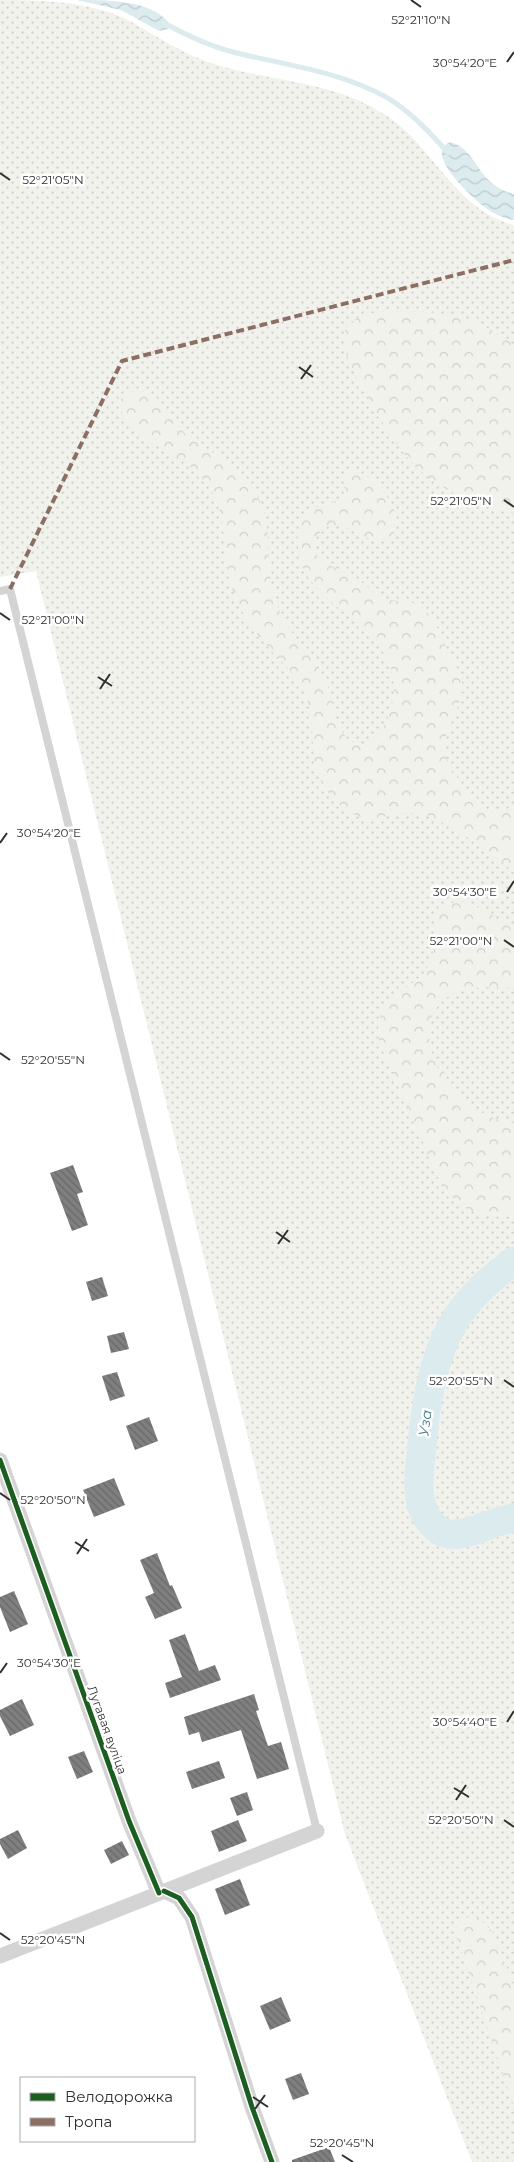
<svg xmlns="http://www.w3.org/2000/svg" width="514" height="2162" font-family="Montserrat,sans-serif">
  <defs>
    <pattern id="grass-dots" width="8" height="8" patternUnits="userSpaceOnUse" patternTransform="scale(1.25)"><rect width="8" height="8" fill="#f1f2ec"/><path d="M2 2h.1M6 6h.1" fill="none" stroke="#cfd0cb" stroke-width="1.8" stroke-linecap="round"/></pattern>
    <pattern id="forest-crowns" width="20" height="18" patternUnits="userSpaceOnUse" patternTransform="scale(1.25)"><rect width="20" height="18" fill="#f1f2ec"/><path d="M2 6a3 3 0 1 1 6 0M12 15a3 3 0 1 1 6 0" fill="none" stroke="#cfd0cb"/></pattern>
    <pattern id="water-waves" width="16" height="10" patternUnits="userSpaceOnUse" patternTransform="scale(1.25)"><rect width="16" height="10" fill="#dbebee"/><path d="M0 5q4-4 8 0t8 0" fill="none" stroke="#bccacc"/></pattern>
    <pattern id="building-back-hatch" width="6" height="6" patternUnits="userSpaceOnUse" patternTransform="scale(1.25)"><rect width="6" height="6" fill="#7f7f7f"/><path d="M-1 5l2 2M0 0l6 6M5-1l2 2" fill="none" stroke="#686868"/></pattern>
  </defs>
  <rect width="100%" height="100%" fill="#fff"/>
  <g fill="url(#grass-dots)">
    <path d="M 0,0 C 38,0 83,1 119,16 C 134,22 146,31 159,38 C 176,48 195,58 214,64 C 271,82 336,81 387,116 C 434,147 455,210 514,225 L 514,1249 C 489,1263 456,1296 442,1321 C 421,1359 402,1467 413,1509 C 416,1523 424,1535 438,1541 C 463,1552 490,1534 514,1528 L 514,2162 L 472,2162 L 345,1834 L 36,571 L 0,577 Z"/>
    <path d="M 514,1273 L 514,1508 C 493,1510 468,1529 448,1519 C 407,1501 446,1355 464,1325 C 476,1305 495,1286 514,1273 Z"/>
  </g>
  <g fill="url(#forest-crowns)">
    <path d="M 404,311 C 450,312 477,317 514,345 L 514,513 C 479,506 445,493 418,469 C 399,452 332,352 345,330 C 356,311 385,311 404,311 Z"/>
    <path d="M 139,391 C 166,396 163,412 180,429 C 195,445 216,452 232,466 C 242,475 254,490 261,503 C 270,521 267,546 269,566 C 270,578 272,589 276,601 C 285,633 314,654 327,685 C 334,703 335,740 359,744 C 372,746 381,734 385,724 C 394,704 397,687 390,667 C 373,615 302,602 298,548 C 294,494 333,513 343,494 C 346,489 343,481 343,475 L 348,470 C 377,470 415,526 387,539 C 366,550 339,507 318,535 C 314,540 313,546 315,552 C 320,565 347,571 359,580 C 367,586 374,594 383,598 C 394,603 406,599 416,604 C 436,614 441,639 451,657 C 453,663 458,668 460,674 C 471,703 438,728 446,757 C 450,769 457,777 464,786 C 471,795 476,806 487,810 C 498,815 507,811 514,803 L 514,873 C 499,857 443,818 422,814 C 412,812 399,813 388,815 C 384,816 379,820 374,820 C 363,820 348,812 340,805 C 298,768 323,731 303,690 C 295,673 281,662 269,648 C 255,632 240,612 233,591 C 221,559 229,516 210,489 C 203,478 195,469 184,462 C 168,450 135,438 125,421 C 121,414 121,407 121,399 L 129,392 Z"/>
    <path d="M 454,902 L 469,902 L 508,924 L 514,924 L 514,988 C 496,988 479,985 461,991 C 415,1006 426,1055 449,1086 C 463,1104 491,1121 514,1123 L 514,1216 C 480,1219 464,1212 442,1187 L 379,1042 L 378,1024 L 383,1006 L 424,974 L 431,960 L 435,944 L 436,916 L 442,907 Z"/>
    <polygon points="471,1916 478,1918 492,1931 514,1986 514,2107 457,1938 456,1930 458,1922"/>
  </g>
  <g fill="url(#water-waves)">
    <path d="M 77,0 C 108,0 151,0 169,23 L 168,29 L 159,31 L 121,10 Z"/>
    <path d="M 451,142 C 479,151 476,185 514,194 L 514,220 C 503,218 491,213 482,205 C 472,197 421,151 451,142 Z"/>
  </g>
  <g fill="none" stroke-linecap="round" stroke-linejoin="round">
    <path stroke="#dbebee" stroke-width="5" d="M 164,23 C 186,35 209,46 233,52 C 284,65 339,71 386,97 C 410,111 430,132 448,153"/>
    <path stroke="#dbebee" stroke-width="29" d="M 514,1261 C 492,1277 469,1297 455,1320 C 431,1360 425,1410 421,1455 C 420,1469 417,1483 420,1497 C 422,1512 430,1527 445,1533 C 464,1540 493,1520 514,1518"/>
  </g>
  <g fill="url(#building-back-hatch)">
    <polygon points="73,1165 83,1192 77,1194 88,1225 72,1231 50,1173"/>
    <polygon points="102,1277 108,1296 92,1301 86,1282"/>
    <polygon points="124,1332 129,1349 111,1353 107,1336"/>
    <polygon points="117,1372 125,1396 110,1401 102,1376"/>
    <polygon points="149,1417 158,1441 135,1450 126,1426"/>
    <polygon points="114,1478 125,1505 94,1517 83,1490"/>
    <polygon points="157,1553 170,1586 172,1585 182,1608 155,1619 145,1597 154,1593 140,1560"/>
    <polygon points="14,1591 28,1624 10,1632 0,1607 0,1597"/>
    <polygon points="185,1634 199,1671 215,1665 221,1680 170,1698 165,1683 182,1677 169,1640"/>
    <polygon points="254,1694 259,1710 256,1711 268,1746 281,1742 289,1769 257,1779 241,1730 202,1742 199,1732 189,1735 184,1717"/>
    <polygon points="22,1699 34,1725 10,1736 0,1716 0,1710"/>
    <polygon points="84,1751 93,1772 77,1779 68,1757"/>
    <polygon points="219,1761 225,1778 192,1789 186,1772"/>
    <polygon points="247,1792 253,1810 237,1816 230,1798"/>
    <polygon points="238,1820 247,1841 219,1852 211,1831"/>
    <polygon points="18,1830 27,1848 8,1859 0,1844 0,1839"/>
    <polygon points="122,1841 129,1855 111,1864 104,1850"/>
    <polygon points="240,1879 250,1905 225,1915 215,1889"/>
    <polygon points="281,1997 291,2021 270,2030 260,2006"/>
    <polygon points="301,2073 309,2094 293,2100 285,2079"/>
    <polygon points="329,2147 335,2162 292,2162 292,2160"/>
  </g>
  <g fill="none" stroke-linecap="round" stroke-linejoin="round">
    <polyline stroke="#d4d4d4" stroke-width="8" points="0,591 10,589 317,1831"/>
    <g stroke="#d4d4d4" stroke-width="15">
      <polyline points="0,1460 129,1821 159,1893"/>
      <polyline points="164,1891 179,1898 192,1917 252,2107 272,2162"/>
      <polyline points="0,1956 317,1831"/>
    </g>
    <polyline stroke="#8d6e63" stroke-width="4" stroke-dasharray="8 4" stroke-linecap="butt" points="10,589 122,361 514,260"/>
    <defs>
      <g id="cycleway">
        <polyline points="0,1460 129,1821 159,1893"/>
        <polyline points="164,1891 179,1898 192,1917 252,2107 272,2162"/>
      </g>
    </defs>
    <use href="#cycleway" stroke="#fff" stroke-width="8"/>
    <use href="#cycleway" stroke="#1b5e20" stroke-width="5"/>
  </g>
  <path fill="none" stroke="#303030" stroke-width="2" d="M 411,0 L 421,7M 507,62 L 514,52M 0,173 L 10,180M 299,367 L 313,377M 301,379 L 311,365M 504,500 L 514,507M 0,613 L 10,620M 98,677 L 112,686M 100,689 L 110,674M 0,843 L 7,833M 507,892 L 514,881M 504,940 L 514,947M 0,1053 L 10,1060M 276,1232 L 290,1242M 278,1244 L 288,1230M 504,1380 L 514,1387M 0,1493 L 10,1500M 75,1542 L 89,1551M 77,1554 L 87,1539M 0,1673 L 7,1663M 507,1722 L 514,1711M 454,1788 L 469,1797M 456,1800 L 466,1785M 504,1820 L 514,1827M 0,1933 L 10,1940M 253,2097 L 268,2107M 255,2109 L 265,2095M 342,2155 L 353,2162"/>
  <g text-anchor="middle" stroke-width="5" stroke-linejoin="round" paint-order="stroke">
    <g font-size="12" fill="#303030" stroke="#fff">
      <text transform="translate(107 1730) rotate(70)" y="4">Лугавая вуліца</text>
    </g>
    <g font-size="14" font-style="italic" fill="#447a83" stroke="#fff">
      <text transform="translate(425 1423) rotate(-83)" y="5">Уза</text>
    </g>
  </g>
  <g font-size="12" text-anchor="middle" fill="#303030" stroke="#fff" stroke-width="5" stroke-linejoin="round" paint-order="stroke">
    <text x="421" y="24">52°21'10"N</text>
    <text x="465" y="67">30°54'20"E</text>
    <text x="53" y="184">52°21'05"N</text>
    <text x="461" y="505">52°21'05"N</text>
    <text x="53" y="624">52°21'00"N</text>
    <text x="49" y="837">30°54'20"E</text>
    <text x="465" y="896">30°54'30"E</text>
    <text x="461" y="945">52°21'00"N</text>
    <text x="53" y="1064">52°20'55"N</text>
    <text x="461" y="1385">52°20'55"N</text>
    <text x="53" y="1504">52°20'50"N</text>
    <text x="49" y="1667">30°54'30"E</text>
    <text x="465" y="1726">30°54'40"E</text>
    <text x="461" y="1824">52°20'50"N</text>
    <text x="53" y="1944">52°20'45"N</text>
    <text x="342" y="2147">52°20'45"N</text>
  </g>
  <rect x="20" y="2077" width="175" height="65" fill="#ffffff" stroke="#acacac"/>
  <rect x="30" y="2093" width="25" height="8" fill="#1b5e20" stroke="#acacac"/>
  <text x="65" y="2102" font-size="15" fill="#303030">Велодорожка</text>
  <rect x="30" y="2118" width="25" height="8" fill="#8d6e63" stroke="#acacac"/>
  <text x="65" y="2127" font-size="15" fill="#303030">Тропа</text>
</svg>
